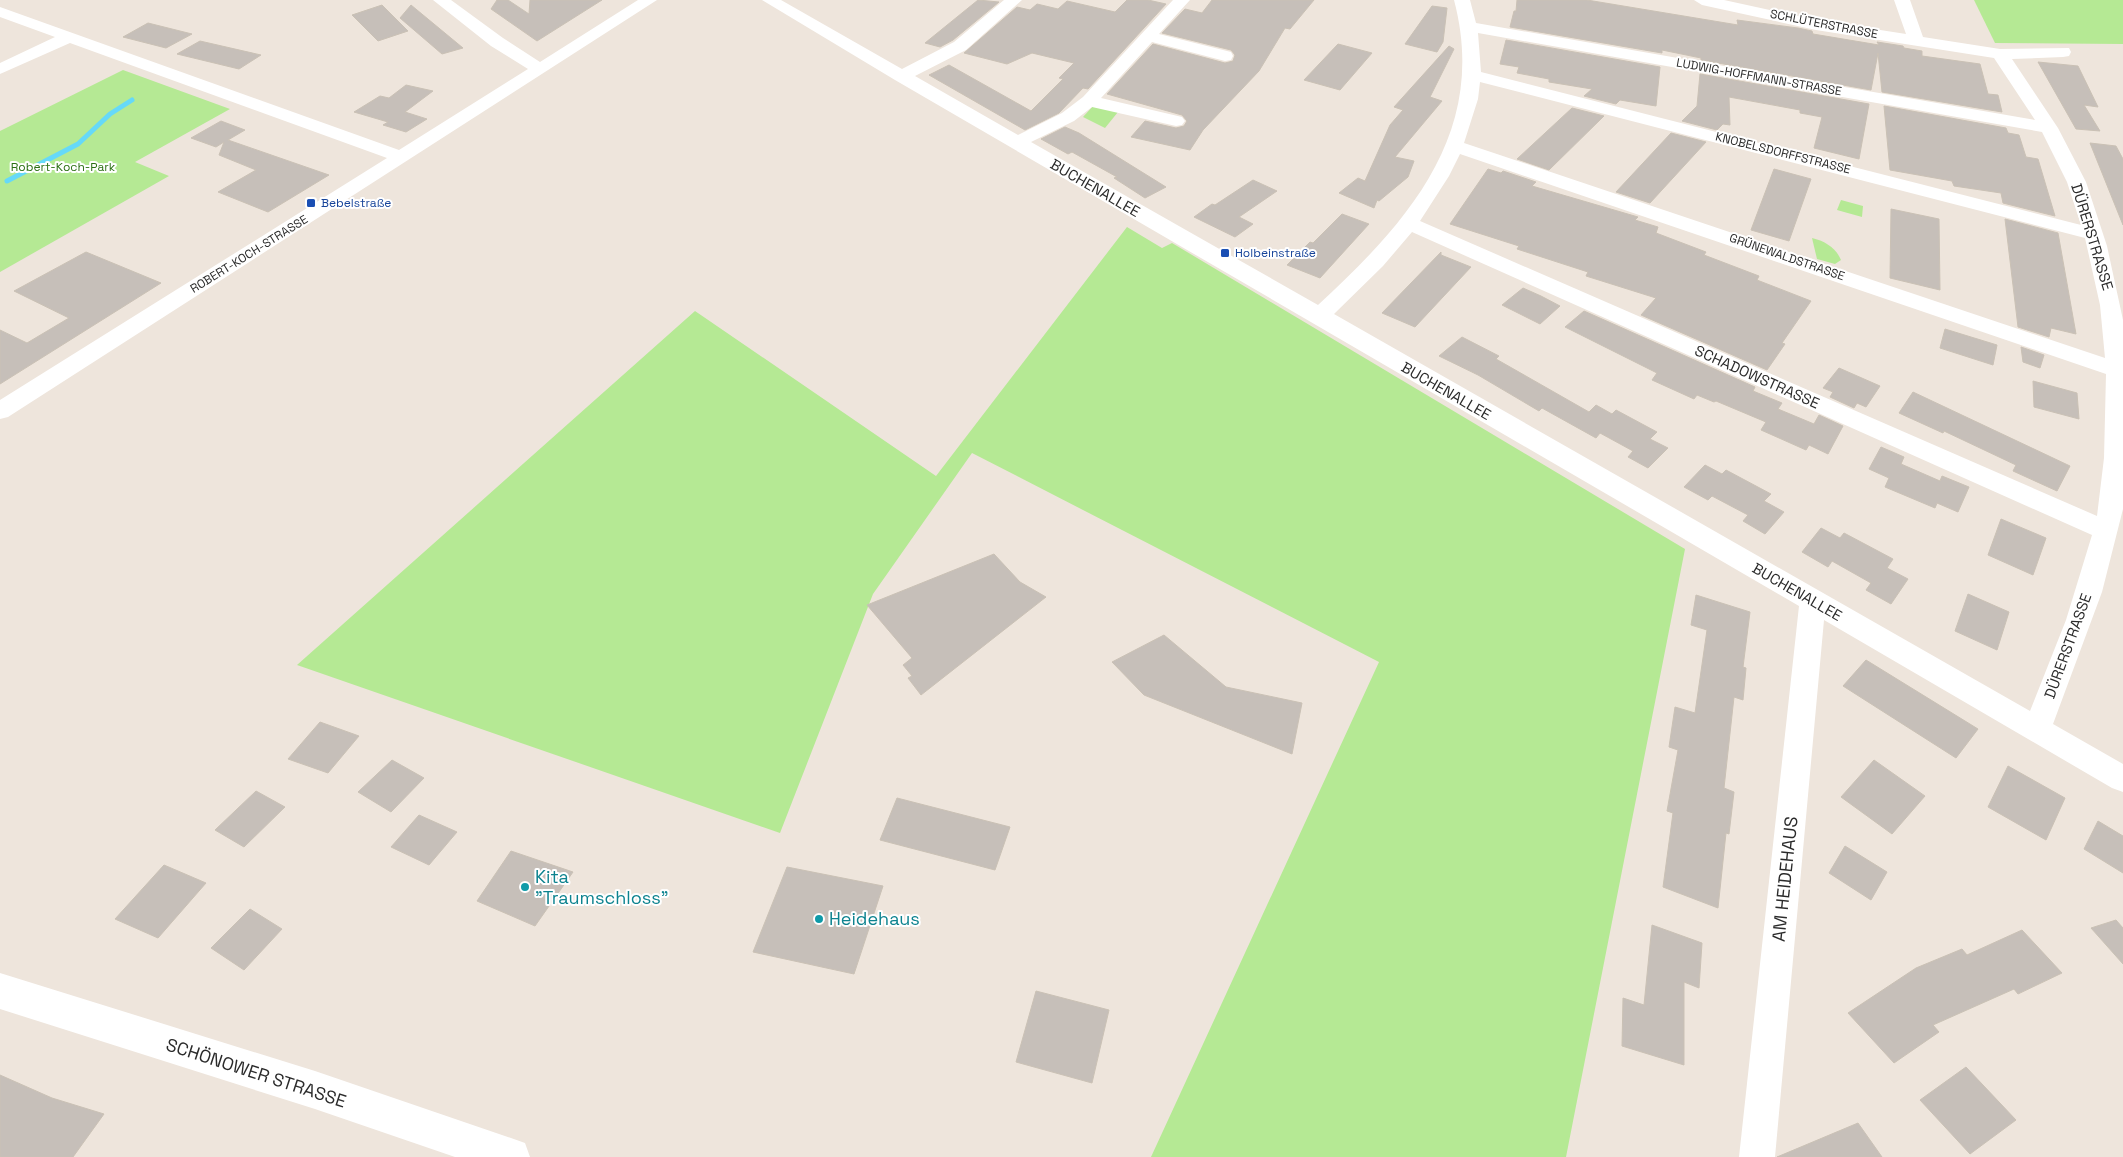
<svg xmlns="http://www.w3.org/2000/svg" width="2123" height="1157" font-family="'Space Grotesk',sans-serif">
  <rect width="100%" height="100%" fill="#eee5dc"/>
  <g fill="#b5e994">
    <polygon points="1974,0 2123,0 2123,44 1995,43"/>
    <polygon points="123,70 230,109 135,162 169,176 0,272 0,131"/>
    <polygon points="1094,105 1118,112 1105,128 1083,117"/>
    <polygon points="1841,200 1863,206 1862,217 1837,210"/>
    <polygon points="1127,227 1162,248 1172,243 1685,549 1566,1157 1151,1157 1379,662 972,453 873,594 780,833 297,665 695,311 936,476"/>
    <path d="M 1812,238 C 1825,241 1836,248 1841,260 L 1835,264 L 1817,259 Z"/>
  </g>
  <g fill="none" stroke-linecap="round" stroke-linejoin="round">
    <polyline stroke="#66d9f8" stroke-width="5" points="7,181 78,144 110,114 132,100"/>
  </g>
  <g fill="#c6bfb9" stroke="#cac1b5">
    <polygon points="497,0 508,0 529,14 530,0 602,0 537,41 491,9"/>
    <polygon points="978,0 999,2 953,40 940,47 925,43"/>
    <polygon points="1127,0 1148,0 1166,4 1088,89 1083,88 1059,113 1025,130 929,75 949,65 1031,111 1063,79 1059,78 1074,63 1032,53 1007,64 964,53 1017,7 1030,10 1037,4 1058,9 1067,1 1115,12"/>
    <polygon points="1212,0 1314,0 1290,29 1285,28 1259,71 1203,130 1190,150 1131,137 1145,121 1176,128 1184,126 1187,121 1182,115 1107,94 1153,44 1225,63 1233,61 1235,55 1231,50 1162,33 1185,9 1202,13"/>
    <polygon points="1517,0 1587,0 1738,25 1737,20 1798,28 1812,31 1813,34 1879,45 1877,42 1903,46 1904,48 1922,51 1922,56 1980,64 1988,94 1998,95 2002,112 1882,92 1878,53 1871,90 1701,60 1701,58 1662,50 1662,53 1510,27 1514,11 1516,11"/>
    <polygon points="382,5 408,31 378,41 352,15"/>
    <polygon points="411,5 463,48 442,54 400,18"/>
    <polygon points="1432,6 1447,8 1443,42 1437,52 1405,44"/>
    <polygon points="148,23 192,34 166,48 123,37"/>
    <polygon points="1506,40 1660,67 1656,106 1620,100 1616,104 1584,96 1592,89 1549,82 1549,79 1517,73 1519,67 1500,64"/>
    <polygon points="200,41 261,55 239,69 177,54"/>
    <polygon points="1338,44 1372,53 1340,90 1304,80"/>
    <polygon points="1449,46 1454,49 1430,97 1442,101 1395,157 1414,161 1408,177 1379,201 1377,200 1374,208 1339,193 1358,178 1365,181 1390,125 1403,110 1394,107"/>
    <polygon points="2038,62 2078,66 2098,107 2084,105 2100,131 2076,129"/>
    <polygon points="1700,74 1869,104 1859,159 1814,148 1822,117 1800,113 1800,110 1729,97 1730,125 1723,124 1717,130 1682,121 1697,106"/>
    <polygon points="406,85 433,91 405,112 427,119 406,132 383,125 388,122 354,112 380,96 389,98"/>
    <polygon points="1884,106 2006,128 2008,133 2019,135 2026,157 2038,159 2055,216 2003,203 2001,193 1954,186 1952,181 1890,170"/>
    <polygon points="1572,108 1604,116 1549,170 1517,159"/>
    <polygon points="221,121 245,130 228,140 329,175 268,212 218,192 256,170 219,155 224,142 216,147 191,138"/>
    <polygon points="1065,127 1079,133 1166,187 1145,198 1114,178 1117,177 1072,152 1068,154 1041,139"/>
    <polygon points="1671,133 1706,142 1650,203 1616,192"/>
    <polygon points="2090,143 2116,146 2123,159 2123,225"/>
    <polygon points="1488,169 1501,173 1503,171 1536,182 1532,186 1638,217 1635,220 1658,227 1656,233 1706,252 1704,255 1759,276 1757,280 1811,301 1782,343 1785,344 1767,370 1641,315 1656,298 1586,276 1588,272 1517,249 1519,246 1450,224"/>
    <polygon points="1774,169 1811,179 1789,241 1751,230"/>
    <polygon points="1253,180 1277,191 1239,217 1253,224 1235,237 1194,217 1212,204 1215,205"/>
    <polygon points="1891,209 1939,219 1940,290 1890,278"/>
    <polygon points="1342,214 1369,224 1320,278 1287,265 1310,242 1313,243"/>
    <polygon points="2005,219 2058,233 2076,334 2051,328 2049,337 2018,327"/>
    <polygon points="86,252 161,283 0,384 0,330 27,343 69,318 14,291"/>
    <polygon points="1441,252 1441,255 1471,267 1415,327 1382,313"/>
    <polygon points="1523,288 1541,296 1560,306 1540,324 1502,305"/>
    <polygon points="1584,311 1755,387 1753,391 1782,403 1778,409 1814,424 1819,415 1843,426 1828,454 1809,445 1806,450 1761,430 1766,422 1716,401 1714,402 1697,395 1694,399 1652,380 1657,373 1565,327"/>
    <polygon points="1945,329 1997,345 1993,365 1940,348"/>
    <polygon points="1462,337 1499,356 1496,359 1589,412 1596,405 1612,414 1616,410 1657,432 1650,439 1668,448 1648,468 1628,457 1633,451 1600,433 1596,438 1542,408 1539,411 1478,375 1439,356"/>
    <polygon points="2021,347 2044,355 2040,368 2023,362"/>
    <polygon points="1839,368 1880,386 1866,407 1857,403 1854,408 1830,397 1833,392 1823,388"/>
    <polygon points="2033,381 2077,393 2079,419 2034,407"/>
    <polygon points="1913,392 2070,466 2057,491 2013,471 2016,465 1944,431 1943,433 1899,413"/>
    <polygon points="1881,447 1904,457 1901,464 1940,481 1942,476 1969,487 1958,512 1937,503 1935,508 1885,487 1889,478 1869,469"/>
    <polygon points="1705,465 1722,474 1726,470 1771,494 1764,501 1784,512 1765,534 1743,521 1748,515 1712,496 1708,500 1684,487"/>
    <polygon points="2001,519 2046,538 2033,575 1988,555"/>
    <polygon points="1821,528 1840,538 1844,533 1893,559 1887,568 1908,579 1891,604 1866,590 1871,583 1832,561 1828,567 1802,552"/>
    <polygon points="994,554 1020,582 1046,597 921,695 908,678 912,676 903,665 912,658 867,605"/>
    <polygon points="1968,594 2009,612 1997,650 1955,631"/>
    <polygon points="1696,595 1750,612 1743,667 1746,668 1743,700 1734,697 1724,788 1734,792 1729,834 1726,833 1718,908 1663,887 1673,813 1667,811 1678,750 1669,747 1675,707 1695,713 1707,630 1691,625"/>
    <polygon points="1164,635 1226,687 1302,703 1292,754 1144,695 1112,662"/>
    <polygon points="1866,660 1978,729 1956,758 1843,686"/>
    <polygon points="320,722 359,736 328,773 288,759"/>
    <polygon points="392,760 424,778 391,812 358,792"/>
    <polygon points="1874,760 1925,796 1892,834 1841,797"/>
    <polygon points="2008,766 2065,798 2046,840 1988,807"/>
    <polygon points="256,791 285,807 244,847 215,830"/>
    <polygon points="897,798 1010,827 995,870 880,840"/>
    <polygon points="419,815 457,832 429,865 391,847"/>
    <polygon points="2098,821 2123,836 2123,873 2084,849"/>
    <polygon points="1845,846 1887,872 1871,900 1829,873"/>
    <polygon points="511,851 573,872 535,926 477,901"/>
    <polygon points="164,865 206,883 158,938 115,919"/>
    <polygon points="787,867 883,886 854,974 753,952"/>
    <polygon points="250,909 282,929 244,970 211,948"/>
    <polygon points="2116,920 2123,928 2123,964 2091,928"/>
    <polygon points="1652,925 1702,943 1699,988 1684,982 1684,1065 1622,1046 1623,998 1644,1005"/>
    <polygon points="2022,930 2062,973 2018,994 2014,989 1933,1025 1939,1032 1894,1063 1848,1013 1916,968 1962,949 1967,955"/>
    <polygon points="1036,991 1109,1010 1092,1083 1016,1062"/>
    <polygon points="1966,1067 2016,1120 1970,1154 1920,1100"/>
    <polygon points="0,1075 52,1098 104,1114 73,1157 0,1157"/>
    <polygon points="1858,1123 1882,1157 1777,1157"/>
  </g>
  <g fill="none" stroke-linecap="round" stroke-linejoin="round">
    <g fill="#fff" fill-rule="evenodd">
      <polygon points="433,0 451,0 503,38 540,62 638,0 657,0 8,417 0,419 0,400 387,158 70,43 0,74 0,63 55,37 0,17 0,7 399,150 528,69 491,46"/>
      <path d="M 762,0 L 781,0 L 902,69 L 954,42 L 1004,0 L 1022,0 L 966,50 L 915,76 L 1018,135 L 1062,113 L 1083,97 L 1173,0 L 1190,0 L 1159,34 L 1231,52 L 1233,56 L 1231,60 L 1225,61 L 1152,42 L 1101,98 L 1182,117 L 1185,121 L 1182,125 L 1176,126 L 1092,107 L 1074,121 L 1031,142 L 1318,305 C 1408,222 1489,132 1454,0 L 1470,0 L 1476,23 L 2035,120 L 1994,58 L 1816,30 L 1702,5 L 1694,0 L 1724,0 L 1816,20 L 1906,34 L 1894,0 L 1910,0 L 1923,37 L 2000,49 L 2069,48 L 2071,52 L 2069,56 L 2063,57 L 2012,59 L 2058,128 L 2086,182 L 2107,246 L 2123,320 L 2123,509 L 2102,592 L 2053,724 L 2123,764 L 2123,792 L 2112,788 L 1824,620 L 1775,1157 L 1739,1157 L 1799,606 L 895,80 ZM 1478,33 L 2042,132 L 2067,182 L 2081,225 L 1481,72 ZM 1480,82 L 2085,238 L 2100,305 L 2105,358 L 1464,143 L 1478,99 ZM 1460,154 L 2106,374 L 2104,458 L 2097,516 L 1420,221 L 1449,176 ZM 1412,232 L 2092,535 L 2066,620 L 2030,711 L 1334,314 L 1383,266 Z"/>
    </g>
    <polygon fill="#fff" fill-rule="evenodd" points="0,973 315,1071 511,1138 525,1143 530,1157 455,1157 315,1109 0,1009"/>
  </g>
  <g fill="#1a4fb4" stroke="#fff" stroke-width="2">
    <rect x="306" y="198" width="10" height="10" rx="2.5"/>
    <rect x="1220" y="248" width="10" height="10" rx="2.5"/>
  </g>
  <g fill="#0f9aa8" stroke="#fff" stroke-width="2">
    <circle cx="525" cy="887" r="5"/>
    <circle cx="819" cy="919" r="5"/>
  </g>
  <g text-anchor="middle" stroke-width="4" stroke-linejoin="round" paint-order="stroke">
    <g font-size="12" fill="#2b2b2b" stroke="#fff">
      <text transform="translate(1824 24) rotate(11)" y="4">SCHLÜTERSTRASSE</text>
      <text transform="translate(1759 77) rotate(10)" y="4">LUDWIG-HOFFMANN-STRASSE</text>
      <text transform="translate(1783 153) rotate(14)" y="4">KNOBELSDORFFSTRASSE</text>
      <text transform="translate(249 254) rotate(-32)" y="4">ROBERT-KOCH-STRASSE</text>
      <text transform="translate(1787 257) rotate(19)" y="4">GRÜNEWALDSTRASSE</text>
    </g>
    <g font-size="12" fill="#2b6f14" stroke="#fff">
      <text x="63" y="171">Robert-Koch-Park</text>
    </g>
    <g font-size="12" fill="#164399" stroke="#fff" text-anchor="start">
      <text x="321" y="207">Bebelstraße</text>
      <text x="1235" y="257">Holbeinstraße</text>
    </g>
    <g font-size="15" fill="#2b2b2b" stroke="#fff">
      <text transform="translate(1095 188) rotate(30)" y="5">BUCHENALLEE</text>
      <text transform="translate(2092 237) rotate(73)" y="5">DÜRERSTRASSE</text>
      <text transform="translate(1757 377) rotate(24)" y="5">SCHADOWSTRASSE</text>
      <text transform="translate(1446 391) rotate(30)" y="5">BUCHENALLEE</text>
      <text transform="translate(1797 592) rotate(30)" y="5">BUCHENALLEE</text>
      <text transform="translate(2068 646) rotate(-70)" y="5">DÜRERSTRASSE</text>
    </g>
    <g font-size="18" fill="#0d838f" stroke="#fff" text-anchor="start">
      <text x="535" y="883">Kita<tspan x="535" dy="21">"Traumschloss"</tspan></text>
      <text x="829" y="925">Heidehaus</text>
    </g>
    <g font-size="18" fill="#2b2b2b" stroke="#fff">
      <text transform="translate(1785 879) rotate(-84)" y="6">AM HEIDEHAUS</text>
      <text transform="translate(256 1073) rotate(18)" y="6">SCHÖNOWER STRASSE</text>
    </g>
  </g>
</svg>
